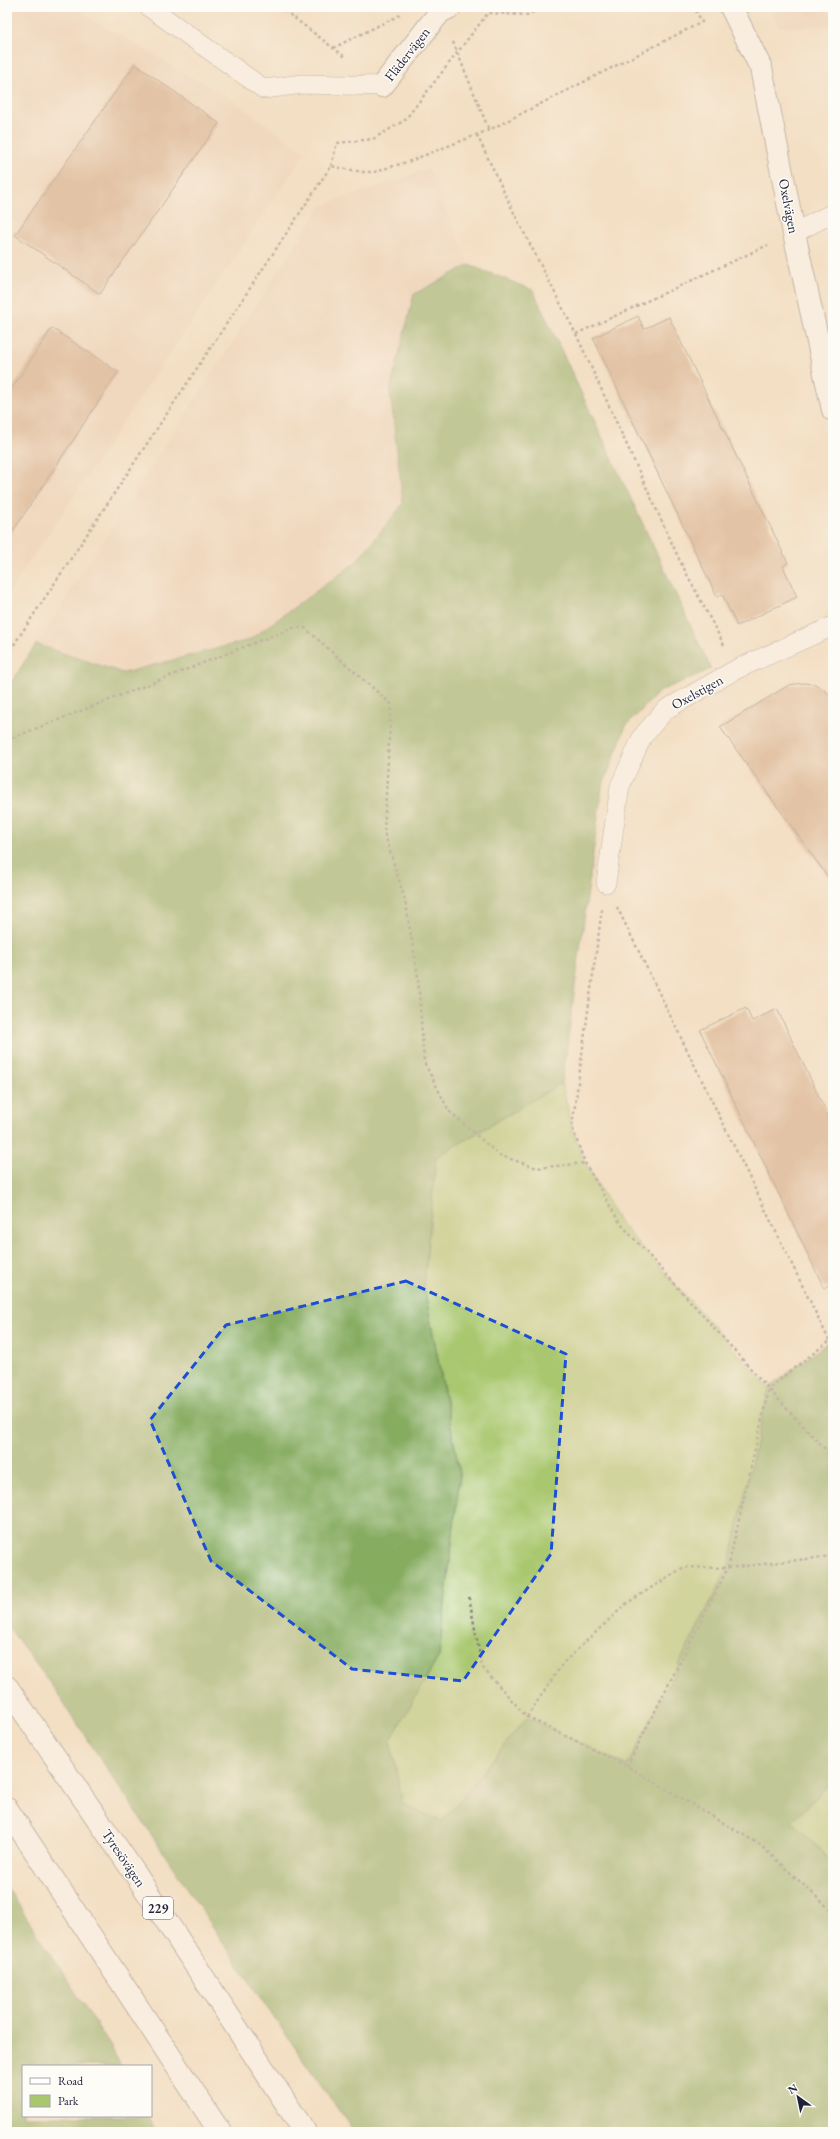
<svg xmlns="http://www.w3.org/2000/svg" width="840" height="2139" font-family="'EB Garamond',serif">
  <rect width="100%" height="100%" fill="#fdfcf7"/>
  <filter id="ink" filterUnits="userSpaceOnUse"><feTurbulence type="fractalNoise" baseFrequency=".025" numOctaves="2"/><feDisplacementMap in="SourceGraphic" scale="8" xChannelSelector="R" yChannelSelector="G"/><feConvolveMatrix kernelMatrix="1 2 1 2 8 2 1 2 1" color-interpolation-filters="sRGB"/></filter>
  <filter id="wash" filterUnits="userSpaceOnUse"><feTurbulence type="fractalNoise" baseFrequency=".012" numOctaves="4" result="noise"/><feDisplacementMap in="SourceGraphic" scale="16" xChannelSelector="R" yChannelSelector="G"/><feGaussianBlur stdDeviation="0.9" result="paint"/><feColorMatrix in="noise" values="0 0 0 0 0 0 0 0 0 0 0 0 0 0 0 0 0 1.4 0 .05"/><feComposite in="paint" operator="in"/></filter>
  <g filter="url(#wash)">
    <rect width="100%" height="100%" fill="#f3dfc3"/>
    <g fill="#eed1ba">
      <polygon points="7,7 74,7 95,21 234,101 305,153 7,595"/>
      <polygon points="769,7 833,7 833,26 779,27"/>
      <polygon points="429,168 469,265 414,294 390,391 403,504 355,563 249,640 123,673 36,644 321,206"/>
    </g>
    <g fill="#a9c76e" stroke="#667454">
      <polygon points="562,1083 572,1127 585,1163 620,1223 769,1388 728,1568 627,1766 527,1717 442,1822 403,1804 390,1741 439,1656 460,1474 424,1287 436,1157"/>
      <polygon points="833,1781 833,1863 792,1821"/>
    </g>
    <g fill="#86ac61" stroke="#54674e">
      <polygon points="469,265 533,290 711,669 660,691 626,726 602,788 562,1083 436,1157 424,1287 460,1474 439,1656 390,1741 403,1804 442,1822 527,1717 627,1766 728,1568 769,1388 833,1338 833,1781 792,1821 833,1863 833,2132 354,2132 261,1999 52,1686 7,1625 7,689 36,644 123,673 249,640 355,563 403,504 390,391 414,294"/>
      <polygon points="7,1887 111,2047 121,2066 23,2066 23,2116 147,2116 156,2132 7,2132"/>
    </g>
    <g id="blocks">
      <g fill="#d0a280">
        <polygon points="135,64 219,123 100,294 15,235"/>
        <polygon points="638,316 644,329 669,317 788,563 783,566 797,597 737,626 722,594 717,597 593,338"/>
        <polygon points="52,328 118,372 7,540 7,396"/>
        <polygon points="803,683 815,684 823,689 833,698 833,884 720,727 789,685"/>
        <polygon points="746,1008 752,1021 777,1009 833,1126 833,1295 829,1286 824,1288 700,1030"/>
      </g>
    </g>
  </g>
  <g filter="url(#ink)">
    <use href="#blocks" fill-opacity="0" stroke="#8a807f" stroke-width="1"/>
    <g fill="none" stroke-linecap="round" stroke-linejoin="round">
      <defs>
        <g id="service">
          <polyline points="149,7 264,89 303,84 382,86"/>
          <polyline points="794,233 833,213"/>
          <polyline points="606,883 620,786 642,737 665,710 737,669 833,626"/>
        </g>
        <g id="minor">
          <polyline points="731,7 761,68 794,233 833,410"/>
          <polyline points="382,86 440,12 450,7"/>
        </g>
        <g id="motorway">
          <polyline points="7,1687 136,1875 305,2132"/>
          <polyline points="7,1809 220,2132"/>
        </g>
      </defs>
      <use href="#service" stroke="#8a807f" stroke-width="20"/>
      <use href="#minor" stroke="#8a807f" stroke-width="24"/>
      <use href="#motorway" stroke="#8a807f" stroke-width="24"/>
      <g stroke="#8a807f" stroke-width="2.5" stroke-dasharray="3 3" stroke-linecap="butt">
        <polyline points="280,7 345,57"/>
        <polyline points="453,42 489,130"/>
        <polyline points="333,48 400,15"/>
        <polyline points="477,135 515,215 576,334 680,561 724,645"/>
        <polyline points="331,166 337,143 373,139 405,120 488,13 527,15 544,7"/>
        <polyline points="576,334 768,245"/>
        <polyline points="7,655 331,166 362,172 374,172 410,161 489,130 702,22 694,7"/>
        <polyline points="7,740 292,628 305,628 391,704 384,832 405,900 418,977 424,1062 449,1111 499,1155 537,1168 585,1163"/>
        <polyline points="617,907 829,1340"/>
        <polyline points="602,909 572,1127 585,1163 620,1223 787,1409 833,1457"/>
        <polyline points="469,1597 482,1667 527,1717 627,1766 759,1844 833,1912"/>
        <polyline points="527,1717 563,1663 627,1603 684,1567 728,1568 833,1556"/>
        <polyline points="627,1766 728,1568 769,1388 833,1338"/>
      </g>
      <use href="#service" stroke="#fff" stroke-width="19"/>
      <use href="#minor" stroke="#fff" stroke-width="22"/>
      <use href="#motorway" stroke="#fff" stroke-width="22"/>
    </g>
  </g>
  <path d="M0 0H840V2139H0ZM 406,1281 L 566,1354 L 551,1554 L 463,1681 L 352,1669 L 211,1561 L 150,1420 L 226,1325 Z" fill="#f3dfc3" fill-opacity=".55" fill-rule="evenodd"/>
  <path fill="none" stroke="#1d4ed8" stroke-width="3" stroke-dasharray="8 5" stroke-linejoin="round" d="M 406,1281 L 566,1354 L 551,1554 L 463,1681 L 352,1669 L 211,1561 L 150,1420 L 226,1325 Z"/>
  <g text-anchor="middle" stroke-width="3" stroke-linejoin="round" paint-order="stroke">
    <rect fill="#fdfcf7" stroke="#646373" stroke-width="1" x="143" y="1897" width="30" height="22" rx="3"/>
    <g font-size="13" font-weight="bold" fill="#22223b">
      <text x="158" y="1913">229</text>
    </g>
    <g font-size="14" fill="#22223b" stroke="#fdfcf7">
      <text transform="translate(407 54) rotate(-52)" y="5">Flädervägen</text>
      <text transform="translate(789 206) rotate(79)" y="5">Oxelvägen</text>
      <text transform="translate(697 692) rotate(-29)" y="5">Oxelstigen</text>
      <text transform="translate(124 1858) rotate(56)" y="5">Tyresövägen</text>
    </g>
  </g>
  <rect width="840" height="2139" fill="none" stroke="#fdfcf7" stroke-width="24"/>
  <rect x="22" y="2065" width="130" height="52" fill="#fdfcf7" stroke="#a5a5ac"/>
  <rect x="30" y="2078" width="20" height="6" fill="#ffffff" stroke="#a5a5ac"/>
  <text x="58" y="2085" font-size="12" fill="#22223b">Road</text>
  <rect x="30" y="2095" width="20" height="12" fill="#a9c76e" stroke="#a5a5ac"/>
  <text x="58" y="2105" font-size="12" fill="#22223b">Park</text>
  <g transform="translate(798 2097) rotate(327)" stroke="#fdfcf7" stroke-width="3" paint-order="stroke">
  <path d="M0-3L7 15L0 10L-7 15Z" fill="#22223b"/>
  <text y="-6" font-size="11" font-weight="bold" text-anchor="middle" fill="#22223b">N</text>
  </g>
</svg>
